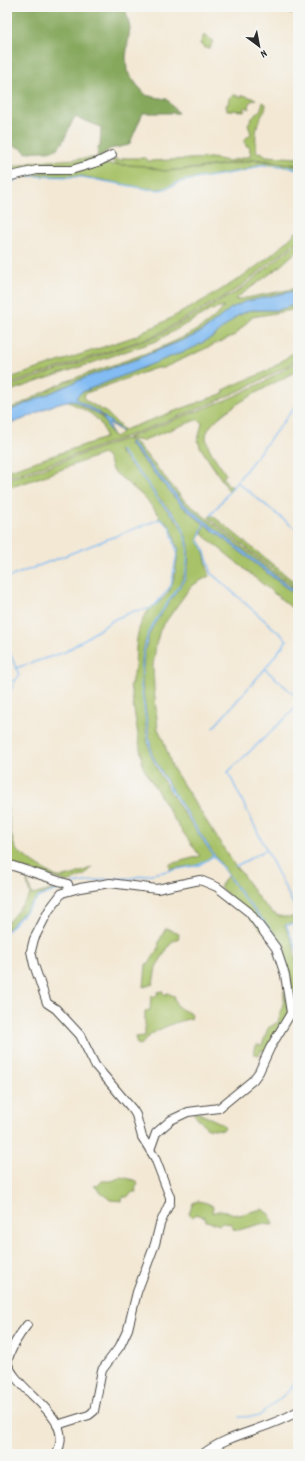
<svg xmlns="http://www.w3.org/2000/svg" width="305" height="1461" font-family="Dekko,sans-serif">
  <rect width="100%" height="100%" fill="#f6f6f2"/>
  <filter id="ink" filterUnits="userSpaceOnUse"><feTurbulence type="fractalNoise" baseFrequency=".025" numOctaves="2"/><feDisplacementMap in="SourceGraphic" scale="8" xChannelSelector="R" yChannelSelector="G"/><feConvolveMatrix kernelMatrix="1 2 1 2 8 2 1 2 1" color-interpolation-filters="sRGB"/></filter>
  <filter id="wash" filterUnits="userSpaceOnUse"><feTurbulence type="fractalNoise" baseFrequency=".012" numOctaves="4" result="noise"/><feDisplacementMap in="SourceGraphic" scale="16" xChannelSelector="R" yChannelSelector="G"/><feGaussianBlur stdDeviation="0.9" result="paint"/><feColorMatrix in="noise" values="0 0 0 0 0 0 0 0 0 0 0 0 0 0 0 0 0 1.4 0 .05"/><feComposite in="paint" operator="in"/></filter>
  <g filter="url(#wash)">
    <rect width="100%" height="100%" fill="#f3e8d4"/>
    <g fill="#a8c269" stroke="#6a764a">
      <polygon points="204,35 213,41 210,48 205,48 200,44"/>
      <polygon points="234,95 241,97 243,95 256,99 250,102 249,109 246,107 243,108 245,111 227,110 226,105 228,104 229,98"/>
      <path d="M 263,102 L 266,104 C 266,110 263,113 260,119 C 255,128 255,143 257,153 L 261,152 L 266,156 L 298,158 L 298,165 L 256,159 L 197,168 L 163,171 L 143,166 L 115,164 L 111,160 L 123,160 L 123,158 L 145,158 L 149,161 L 211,158 L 229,161 L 251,156 L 249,146 L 246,146 L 244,140 L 251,134 L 248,124 C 251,119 255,114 260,111 Z"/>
      <polygon points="92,158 103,159 70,169 7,176 7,168 34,162"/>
      <polygon points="256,160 298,166 298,169 274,165 260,164 244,170 183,181 165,189 148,189 81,176 24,176 19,177 7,185 7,179 98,164 143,166 163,171 197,169"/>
      <path d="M 298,230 L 298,240 L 239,288 L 154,336 L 7,385 L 7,379 L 136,336 L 145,330 L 156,326 C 206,299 259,272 298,230 Z"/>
      <path d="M 298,242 L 298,250 L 278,268 L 235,299 L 236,300 L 298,288 L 298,290 L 272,296 L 212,324 L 193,336 L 137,359 L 84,378 L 7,412 L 7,409 C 27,403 45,390 65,382 C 106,365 200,342 224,307 L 211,310 L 156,341 L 7,392 L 7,387 L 155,337 L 240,290 Z"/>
      <path d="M 298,304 L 298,309 L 252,317 L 235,335 L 163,368 L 156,368 L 86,393 L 84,396 L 85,400 L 107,413 L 124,430 L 224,393 L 224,390 C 234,385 245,380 256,376 C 271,371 285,358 298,349 L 298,359 C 246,392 190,412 133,434 C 91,449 50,465 7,477 L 7,471 L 105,438 C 104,416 83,410 67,401 L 73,400 L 91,411 L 98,413 L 107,424 L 111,434 L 116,437 L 122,432 L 121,430 L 98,412 L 78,400 L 76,397 L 82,392 L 147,366 L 214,336 L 237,316 L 250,310 L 277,310 Z"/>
      <path d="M 298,361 L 298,370 C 279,382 206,414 206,437 C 207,450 220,464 226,475 L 223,477 L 229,486 L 232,486 L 229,491 L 200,447 L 198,440 L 202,423 L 199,420 L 196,420 L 141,441 L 127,438 L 228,399 L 264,382 Z"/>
      <path d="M 124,439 L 131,440 L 137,444 L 184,500 L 298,591 L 298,594 L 184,504 L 160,476 L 129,444 L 182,506 L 204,524 L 198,539 L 203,547 L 209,576 L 191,586 L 160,630 L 156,645 L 153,666 L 154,689 L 158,729 L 163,739 L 172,767 L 235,866 C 250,880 258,907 279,916 C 285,918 292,916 298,918 L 298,923 L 285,925 L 293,943 L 298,972 L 297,1010 L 282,943 L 244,897 L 215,856 L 170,787 L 152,754 L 142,685 L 144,655 L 149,635 L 153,626 L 185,579 L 188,566 L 189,545 L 180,521 L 158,497 L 140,473 L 118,450 C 123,459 131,465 138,473 C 145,480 150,489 156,497 C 169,515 182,520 187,544 C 194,578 166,601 151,628 C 136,655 142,687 145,717 C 146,729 147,743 151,755 C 163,787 194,826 213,856 L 199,865 L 170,869 L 170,864 L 200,856 L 177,824 L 143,767 L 130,684 L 132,684 C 131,677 134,675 135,669 C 136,649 135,626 149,610 C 156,603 164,600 169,591 C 176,578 176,562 179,548 L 177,547 C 174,536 172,521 158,518 L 160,516 L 143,496 L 112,470 L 108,458 L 103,454 C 71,465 40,479 7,488 L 7,479 L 41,469 Z"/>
      <polygon points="210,516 213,516 298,585 298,589 209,518"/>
      <polygon points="205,524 298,597 298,613 202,534"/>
      <path d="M 7,801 C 8,811 11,842 16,849 C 18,853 53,876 57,877 C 65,879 85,871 92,867 L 85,875 L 68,882 L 10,864 L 7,839 Z"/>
      <path d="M 25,872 L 32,895 L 55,889 L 63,884 L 65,886 L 39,896 L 7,930 L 7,923 C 15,914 22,905 30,895 Z"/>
      <polygon points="227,876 267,928 281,943 287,970 276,944 220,887"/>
      <polygon points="166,928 179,934 178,939 173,941 169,946 156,967 153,984 144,987 146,964 149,963 158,950 159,941"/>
      <polygon points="284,990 290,1013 267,1052 262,1050 259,1055 254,1054 256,1045 262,1045 268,1028 278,1022 284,1000"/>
      <path d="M 162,991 L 165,995 L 167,993 L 174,996 C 176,1011 183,1008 192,1015 L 191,1019 C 181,1019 155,1030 148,1037 C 145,1040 144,1042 141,1045 L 137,1044 L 135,1037 L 145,1036 L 145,1011 L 150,1010 L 151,996 L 157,996 L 158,992 Z"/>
      <path d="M 197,1112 C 205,1117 221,1121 225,1127 L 223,1130 L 207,1128 L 193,1113 Z"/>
      <polygon points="122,1177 137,1181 138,1184 135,1189 137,1192 133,1192 127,1197 123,1197 122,1201 110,1200 94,1186 98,1185 102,1181 111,1181"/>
      <polygon points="198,1201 207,1203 213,1206 212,1213 220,1210 239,1215 262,1209 270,1215 273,1225 260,1224 239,1230 233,1229 232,1224 222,1223 220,1225 206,1221 205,1217 196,1214 192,1217 189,1214 193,1203"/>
    </g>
    <path fill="#86a85d" stroke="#586a44" d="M 7,7 L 125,7 L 130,28 L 126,57 L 127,71 L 137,85 L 146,95 C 148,96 166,99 167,99 L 178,113 L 143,113 L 129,145 L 110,149 L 98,158 L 97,158 L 98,147 L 100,147 L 101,127 L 75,117 C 69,125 63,149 54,150 C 44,152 36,150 26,153 L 21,148 L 10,145 L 7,139 Z"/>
    <g fill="#82bcf3" stroke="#56748f">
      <path d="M 298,290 L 298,304 L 277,310 L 250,310 L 237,316 L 214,336 L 195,347 L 82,392 L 76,397 L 78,400 L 98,412 L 121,430 L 122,432 L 109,423 L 111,434 L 102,416 L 73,400 C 49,402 31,420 7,424 L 7,412 L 84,378 L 137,359 L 193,336 L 203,331 L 230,309 L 244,302 Z"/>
      <polygon points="131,442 184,504 298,594 298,597 182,506 129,443"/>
    </g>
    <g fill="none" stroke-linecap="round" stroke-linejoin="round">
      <g stroke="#82bcf3" stroke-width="1.5">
        <polyline points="26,176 81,177 148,189 161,190 183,181 244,171 260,165 274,165 298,169"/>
        <polyline points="7,186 19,178"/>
        <polyline points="120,450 148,484 157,498 180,522 188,545 187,566 184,579 152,626 148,634 143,655 141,685 151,754 170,788 214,856 244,898 282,943 288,972"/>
        <polyline points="237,482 298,531"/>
        <polyline points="211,515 298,403"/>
        <polyline points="204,524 198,540 203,547 212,574 287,640 265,669 298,698"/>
        <polyline points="7,578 160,519 170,527 176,549"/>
        <polyline points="7,646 16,668 65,652 115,619 134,611 149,609 156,604 171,586 178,548"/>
        <polyline points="7,679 15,681"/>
        <polyline points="298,692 296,694 298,695"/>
        <polyline points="7,696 19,675 16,668"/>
        <polyline points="298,706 228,772 298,914"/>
        <polyline points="213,728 265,669"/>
        <polyline points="236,866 266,850"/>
        <polyline points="72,884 105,879 131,878 199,865 213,856"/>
        <polyline points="298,924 286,925 298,953"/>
        <polyline points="7,931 39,897 65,887"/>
        <polyline points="293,997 295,1009"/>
        <polyline points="239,1417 259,1416 291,1389 298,1377"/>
      </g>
    </g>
  </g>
  <g filter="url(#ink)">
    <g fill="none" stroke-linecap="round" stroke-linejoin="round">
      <defs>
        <g id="minor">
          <polyline points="288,7 298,9"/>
          <polyline points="7,177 37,170 71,170 98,162 112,155"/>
          <polyline points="7,864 68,884 69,890"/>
          <polyline points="150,1150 156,1133 171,1120 188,1112 219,1108 253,1080 259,1072 270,1048 291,1013 298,1011"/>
          <path d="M 7,1362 C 16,1393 78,1417 56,1454"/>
          <path d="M 7,1362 C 11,1348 18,1336 27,1325"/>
          <polyline points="57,1425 89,1415 94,1411 102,1370 120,1346 128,1329 137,1292 155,1244 160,1224 170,1202 170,1197 155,1158 142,1137 136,1115 133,1110 95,1065 80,1035 56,1009 47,1003 34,965 31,951 34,939 49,910 62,893 80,888 110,883 157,889 200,880 217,887 249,912 276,948 285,975 291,1013"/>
          <path d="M 203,1454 C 231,1432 268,1430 298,1411"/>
        </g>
      </defs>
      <use href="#minor" stroke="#494744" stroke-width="10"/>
      <use href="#minor" stroke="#fff" stroke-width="8"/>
    </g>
  </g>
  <rect width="305" height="1461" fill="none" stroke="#f6f6f2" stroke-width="24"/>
  <g transform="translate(259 46) rotate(148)" stroke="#f6f6f2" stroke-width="3" paint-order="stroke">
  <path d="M0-3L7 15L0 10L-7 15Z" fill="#2b2b2b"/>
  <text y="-6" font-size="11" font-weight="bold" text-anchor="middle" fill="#2b2b2b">N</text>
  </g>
</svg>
